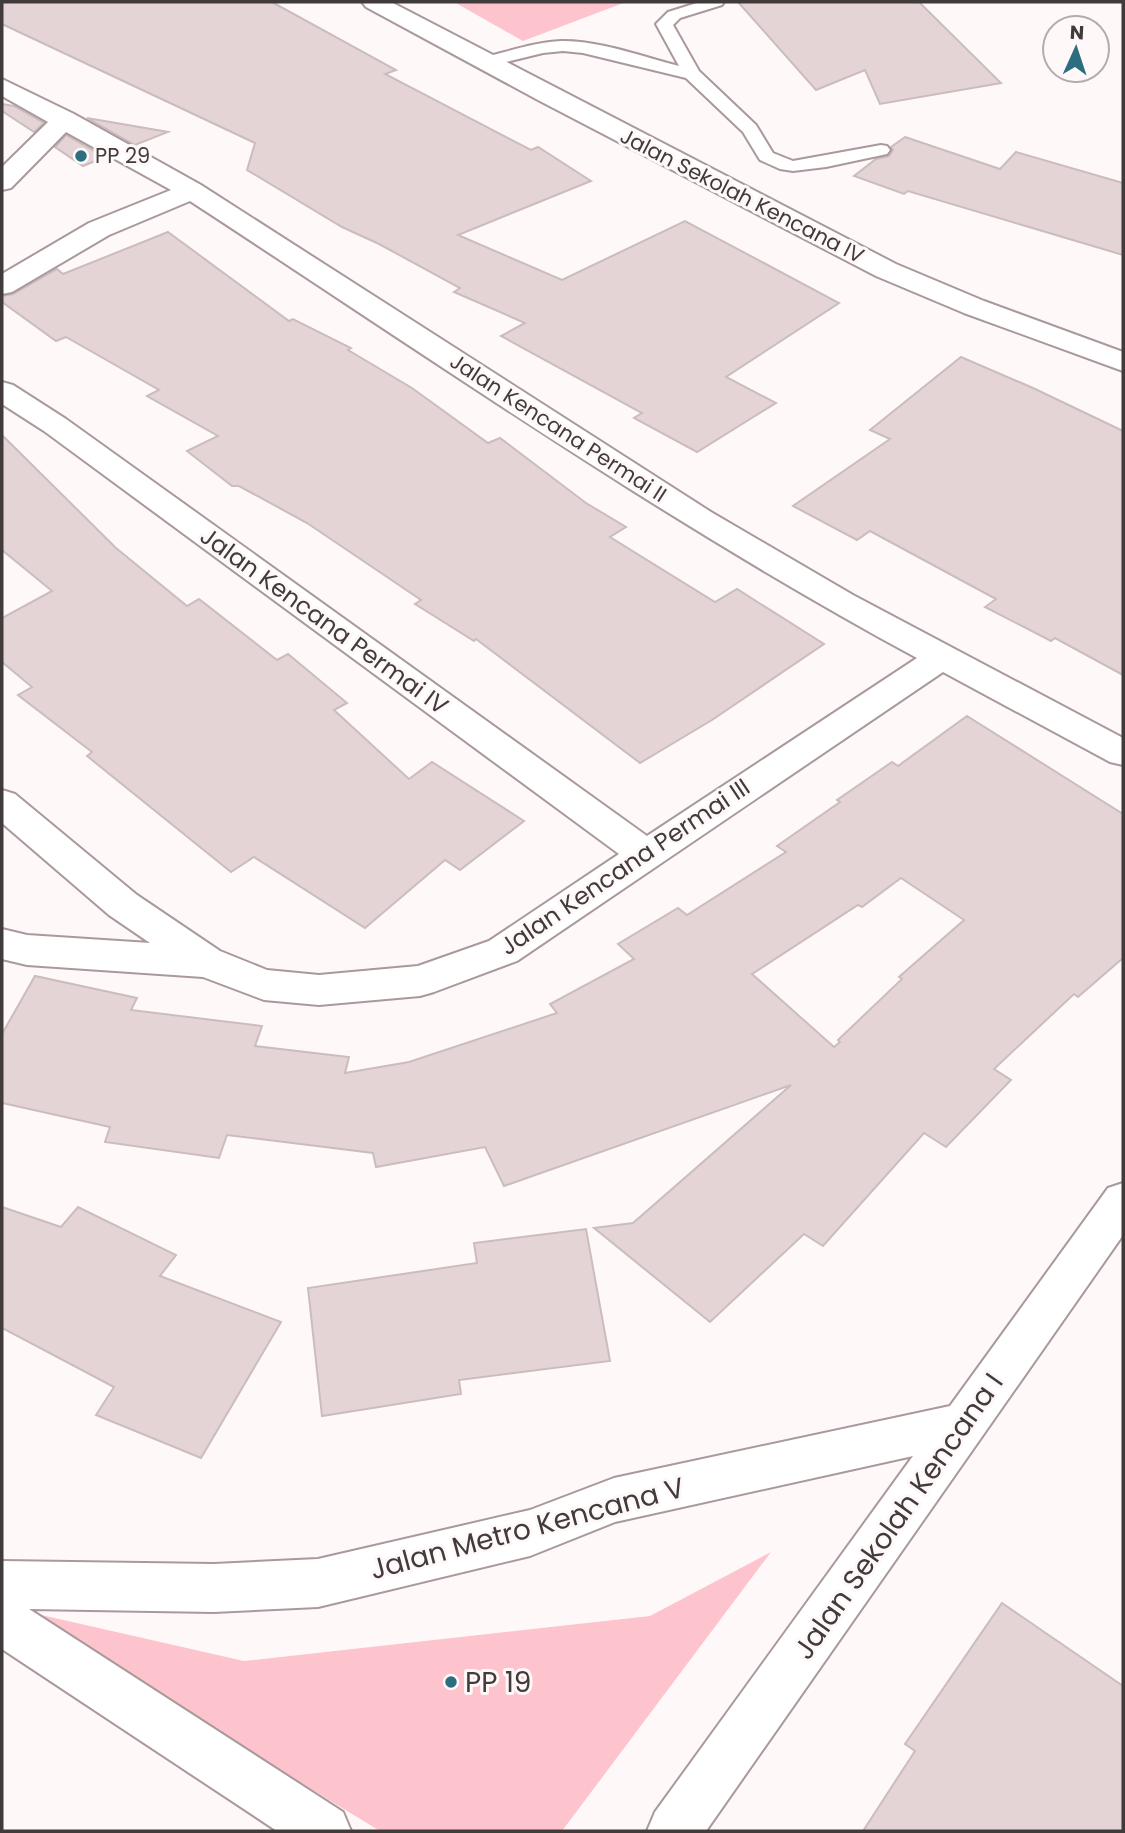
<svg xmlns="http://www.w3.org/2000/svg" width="1125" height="1833" font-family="Poppins,sans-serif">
  <rect width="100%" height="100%" fill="#fff8f9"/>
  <g fill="#fec4cd">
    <polygon points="454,2 626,2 523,41"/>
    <polygon points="771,1552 562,1831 380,1831 15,1609 244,1661 650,1616"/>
  </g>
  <g fill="#e5d4d6" stroke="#cbbcbe" stroke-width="2" fill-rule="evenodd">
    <polygon points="2,2 272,2 396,70 385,74 531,150 538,147 591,181 458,235 562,280 685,221 839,303 726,377 776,403 697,452 634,418 642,413 501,336 525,323 454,292 460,288 379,244 342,227 247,170 255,143 2,24"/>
    <polygon points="738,2 919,2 1001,83 880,104 865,70 816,90"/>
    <polygon points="2,104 14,106 44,123 34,132 2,111"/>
    <polygon points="87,118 168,132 135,145"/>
    <polygon points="66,135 105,157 83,166 55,147"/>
    <polygon points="905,137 1000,169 1016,152 1123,183 1123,255 908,191 904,194 854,176 876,159 889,156 893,150 891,147"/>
    <polygon points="168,232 289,321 293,319 351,348 348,350 412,388 488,443 500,438 586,503 626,527 610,537 715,602 737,589 824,644 712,720 640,763 476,639 474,641 415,604 421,600 307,523 239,486 232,486 187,451 218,436 147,396 159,390 66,337 56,341 2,302 2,296 13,294 57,269 63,274"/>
    <polygon points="961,357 1033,388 1123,431 1123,675 1055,638 1051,641 985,607 996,599 870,531 857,540 793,506 890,439 870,430"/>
    <polygon points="2,435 116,548 187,606 199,599 277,660 288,654 347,703 334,710 409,779 432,762 524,821 460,870 445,860 365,928 254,857 231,872 87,756 92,752 18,695 32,687 2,662 2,618 52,591 2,550"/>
    <path d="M 967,716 L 1123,814 L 1123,958 L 1078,997 L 1074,994 L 994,1069 L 1011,1080 L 946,1147 L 924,1133 L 823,1246 L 804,1234 L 710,1322 L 594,1228 L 633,1223 L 791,1085 L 504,1186 L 485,1147 L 376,1167 L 373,1153 L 227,1135 L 219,1158 L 105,1142 L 110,1127 L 2,1103 L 2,1034 L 35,976 L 137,998 L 131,1010 L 262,1026 L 255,1046 L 349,1057 L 345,1073 L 409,1062 L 557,1013 L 550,1004 L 634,959 L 618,944 L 678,908 L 687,915 L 786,852 L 777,846 L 840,802 L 837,800 L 892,762 L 898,766 ZM 901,878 L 964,920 L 899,977 L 902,979 L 838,1040 L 840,1042 L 834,1047 L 752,974 L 858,905 L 862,907 Z"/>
    <polygon points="2,1207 61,1227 78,1207 176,1255 160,1276 281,1322 201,1458 96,1415 114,1387 2,1328"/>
    <polygon points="586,1229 610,1361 459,1380 461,1394 322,1416 308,1288 477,1263 474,1243"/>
    <polygon points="1002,1603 1123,1686 1123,1831 863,1831 915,1751 905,1744"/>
  </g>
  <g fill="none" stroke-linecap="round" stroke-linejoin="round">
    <defs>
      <path id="service" d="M 700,2 L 724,2 L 722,5 L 680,18 L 673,25 L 699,71 L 756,125 L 773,153 L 793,161 L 881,145 L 887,146 L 890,150 L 887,154 L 826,167 L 793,171 L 780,169 L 760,160 L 743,132 L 686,78 L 583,53 L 563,51 L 543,53 L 486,67 L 478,62 L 486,57 C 510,51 536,42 561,41 C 597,40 644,57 679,66 L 656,24 L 668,12 Z"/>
      <g id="minor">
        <polygon points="362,2 391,2 896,264 984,301 1123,352 1123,371 964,313 876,276 538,100 366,7"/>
        <path d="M 2,79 L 74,114 L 201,185 L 711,512 L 853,595 L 1123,738 L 1123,765 L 1110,762 L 943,672 L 517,961 L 434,992 L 420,996 L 319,1005 L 264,1000 L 203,977 L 27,965 L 2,959 L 2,929 L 27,935 L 150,943 L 109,915 L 2,823 L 2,790 L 15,794 L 137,895 L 220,951 L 267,970 L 319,975 L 418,966 L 489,941 L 619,854 L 44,431 L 2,404 L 2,382 L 13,385 L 66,419 L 647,836 L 917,658 C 665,522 429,357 190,201 L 109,235 L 12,292 L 2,294 L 2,274 L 89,223 L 171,190 L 66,132 L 11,188 L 2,190 L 2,167 L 48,122 L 2,96 Z"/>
        <polygon points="1123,1183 1123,1235 706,1831 647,1831 655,1812 913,1456 615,1522 530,1556 318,1607 214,1612 29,1609 343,1812 351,1831 277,1831 2,1649 2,1561 214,1564 318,1559 530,1510 614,1478 950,1406 1108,1188"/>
      </g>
    </defs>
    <use href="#service" stroke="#a9999b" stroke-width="4"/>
    <use href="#minor" stroke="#a9999b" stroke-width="4"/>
    <use href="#service" fill="#fff" fill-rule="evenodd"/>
    <use href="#minor" fill="#fff" fill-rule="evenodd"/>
  </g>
  <g fill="#2c6e80" stroke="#fff8f9" stroke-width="2.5">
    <circle cx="81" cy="156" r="7"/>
    <circle cx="451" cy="1682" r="7"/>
  </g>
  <g text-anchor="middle" stroke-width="6" stroke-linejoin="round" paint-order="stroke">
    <g font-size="21" fill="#413b3c" stroke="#fff8f9" text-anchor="start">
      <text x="95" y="163">PP 29</text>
    </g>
    <g font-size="21" fill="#413b3c" stroke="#fff8f9">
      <text transform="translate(742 196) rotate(27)" y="7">Jalan Sekolah Kencana IV</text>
      <text transform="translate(558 428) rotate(33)" y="7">Jalan Kencana Permai II</text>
    </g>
    <g font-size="24" fill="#413b3c" stroke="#fff8f9">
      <text transform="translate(324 621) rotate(36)" y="8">Jalan Kencana Permai IV</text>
      <text transform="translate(625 867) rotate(-34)" y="8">Jalan Kencana Permai III</text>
    </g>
    <g font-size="28" fill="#413b3c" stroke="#fff8f9">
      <text transform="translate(898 1516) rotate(-55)" y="10">Jalan Sekolah Kencana I</text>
      <text transform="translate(527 1528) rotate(-15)" y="10">Jalan Metro Kencana V</text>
    </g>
    <g font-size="28" fill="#413b3c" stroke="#fff8f9" text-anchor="start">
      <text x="465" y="1692">PP 19</text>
    </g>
  </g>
  <rect width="1125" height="1833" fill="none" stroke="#413b3c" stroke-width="7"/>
  <g transform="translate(1076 49) rotate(3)"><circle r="33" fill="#fff8f9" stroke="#b3acad" stroke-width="2"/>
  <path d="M0-5L12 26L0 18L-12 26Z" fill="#2c6e80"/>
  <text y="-10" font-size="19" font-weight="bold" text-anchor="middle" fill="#413b3c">N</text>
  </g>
</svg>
